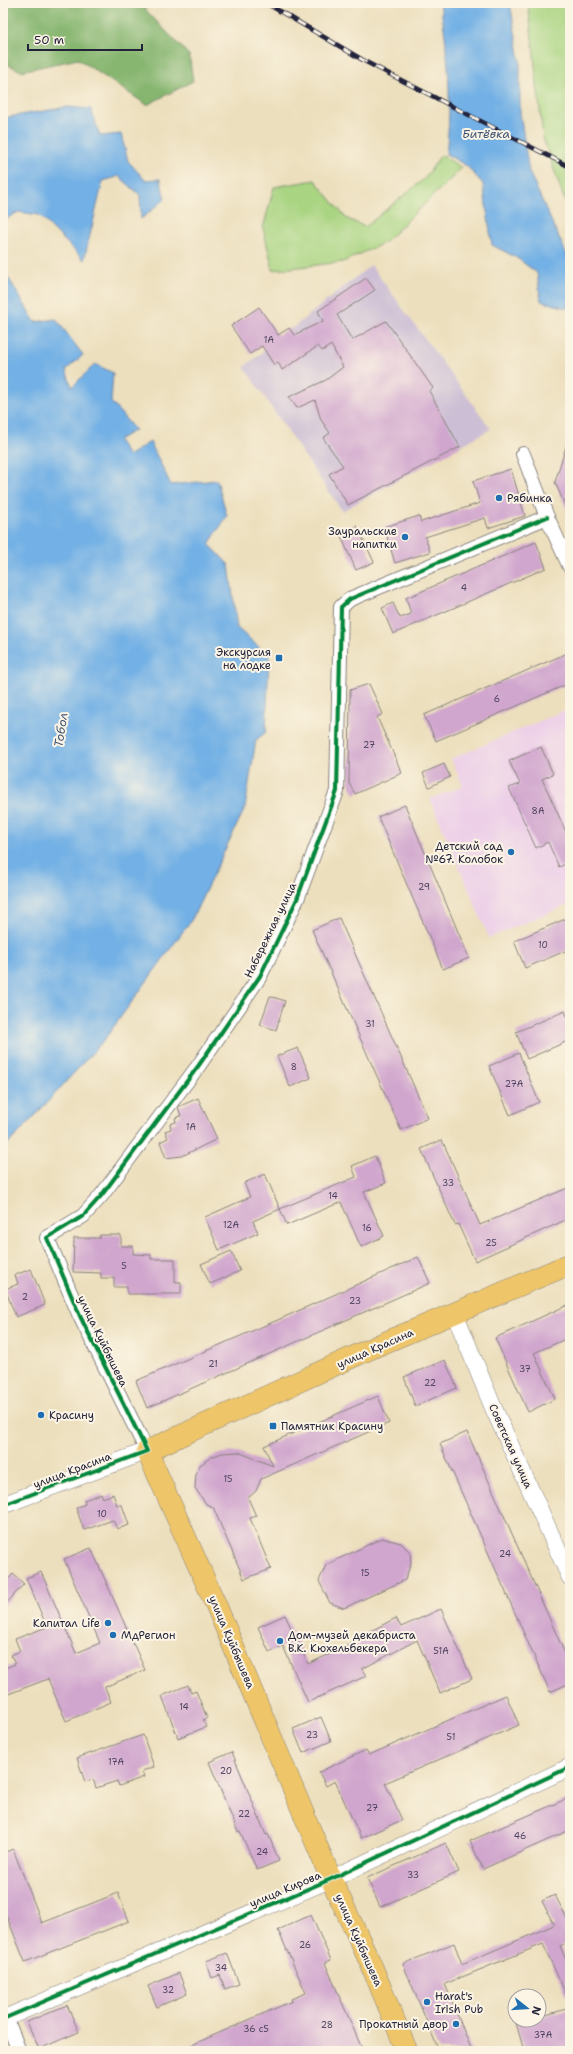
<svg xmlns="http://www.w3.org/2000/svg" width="573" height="2054" font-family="'Shantell Sans',sans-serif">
  <rect width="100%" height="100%" fill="#fcf5e5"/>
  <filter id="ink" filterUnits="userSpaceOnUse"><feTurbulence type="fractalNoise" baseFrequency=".025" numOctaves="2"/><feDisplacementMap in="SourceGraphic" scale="8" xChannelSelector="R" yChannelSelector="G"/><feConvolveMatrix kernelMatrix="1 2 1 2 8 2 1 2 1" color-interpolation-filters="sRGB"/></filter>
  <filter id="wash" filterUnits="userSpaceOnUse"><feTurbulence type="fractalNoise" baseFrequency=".012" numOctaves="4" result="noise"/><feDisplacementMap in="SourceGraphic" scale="16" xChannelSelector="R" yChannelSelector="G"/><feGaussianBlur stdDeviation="0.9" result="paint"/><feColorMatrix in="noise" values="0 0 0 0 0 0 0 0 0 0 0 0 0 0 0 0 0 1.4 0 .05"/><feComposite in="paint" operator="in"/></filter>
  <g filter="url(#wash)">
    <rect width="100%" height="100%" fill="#ecdfbd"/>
    <polygon fill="#edd0e8" points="570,708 570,904 489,938 430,799 463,786 451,759"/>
    <polygon fill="#ccbed4" points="371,265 491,429 342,511 244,367"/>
    <g fill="#a9d481" stroke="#667b5e">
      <polygon points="528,3 570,3 570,216 543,138"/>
      <polygon points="441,155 462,168 384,243 343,262 273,270 263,228 274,187 315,180 346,218 365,227 425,178"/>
    </g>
    <polygon fill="#86b66f" stroke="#546c55" points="3,3 139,3 189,55 193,81 147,105 78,59 21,71 3,62"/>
    <g fill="#72b0e5" stroke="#4a6990">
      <path d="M 440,3 L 510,3 L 520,60 L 520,113 L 529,172 L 567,255 L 570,258 L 570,309 L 541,301 L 537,273 L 517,258 L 492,245 L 483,184 L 467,166 L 446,154 C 452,103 449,54 440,3 Z"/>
      <polygon points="67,107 91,109 100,136 121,134 128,161 145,180 160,179 165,199 141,219 140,195 119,176 103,181 84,260 39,215 18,212 3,221 3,118"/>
      <polygon points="3,269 35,322 56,319 83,355 66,370 72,387 95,364 113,373 111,402 135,430 118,440 128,456 150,442 171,485 217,480 227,516 209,544 229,565 237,628 269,656 266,732 256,740 245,808 192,919 104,1040 20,1132 3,1148"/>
    </g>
    <g id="blocks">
      <g fill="#d0a6ce">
        <polygon points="366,278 375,290 337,315 352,340 386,321 433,388 429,391 460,447 348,505 329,474 343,466 323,438 330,433 321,420 315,400 297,408 289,397 326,380 343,367 331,345 322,351 318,346 282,370 278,362 274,365 262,346 250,354 231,326 259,307 278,335 289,328 294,335 323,321 318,311"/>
        <polygon points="567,443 570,443 570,517 555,482"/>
        <polygon points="511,469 525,516 488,528 485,518 425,537 430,552 395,563 384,527 419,516 421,522 480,503 473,481"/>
        <polygon points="357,526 374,562 356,570 340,534"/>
        <polygon points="536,542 546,568 393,634 382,608 393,603 400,618 411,614 406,598"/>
        <polygon points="570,652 570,683 436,741 424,715"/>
        <polygon points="369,684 383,714 377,717 402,773 355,794 349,783 350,690"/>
        <polygon points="541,747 553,774 542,779 567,834 570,833 570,862 559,867 548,842 536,848 509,788 520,784 509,761"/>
        <polygon points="444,764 450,777 429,787 423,773"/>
        <polygon points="405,805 469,958 443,969 378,817"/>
        <polygon points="570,917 570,949 525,968 514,941"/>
        <polygon points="339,918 428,1118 401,1130 312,930"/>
        <polygon points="270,996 285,1001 276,1030 260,1025"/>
        <polygon points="565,1011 570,1024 570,1040 527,1059 516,1032"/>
        <polygon points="298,1048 311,1078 290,1087 277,1056"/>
        <polygon points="519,1053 539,1102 510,1115 489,1066"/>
        <polygon points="198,1098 217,1139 182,1156 166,1158 160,1142 168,1138 165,1131 171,1129 170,1124 176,1122 175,1118 181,1116 178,1107"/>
        <polygon points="442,1140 480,1225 570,1187 570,1218 475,1261 458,1224 455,1225 421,1149"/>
        <polygon points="375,1156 386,1183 364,1192 384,1236 361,1247 341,1202 287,1225 280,1209 356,1177 352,1166"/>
        <polygon points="265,1174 280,1209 253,1221 258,1233 219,1250 205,1217 250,1197 244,1183"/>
        <polygon points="100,1235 121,1235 121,1246 133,1246 133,1254 151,1255 151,1259 175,1259 175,1282 181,1282 181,1294 127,1294 127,1287 114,1287 114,1278 101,1278 101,1273 73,1272 74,1238 100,1238"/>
        <polygon points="231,1251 240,1271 210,1284 201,1264"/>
        <polygon points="418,1257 430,1283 147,1408 136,1381 280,1319"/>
        <polygon points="31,1269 45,1305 16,1317 5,1289 18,1284 15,1275"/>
        <polygon points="570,1304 570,1337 534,1353 555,1399 528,1412 495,1338"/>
        <polygon points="445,1360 457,1388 415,1406 404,1377"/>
        <polygon points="378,1396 389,1423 261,1479 256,1491 248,1498 256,1516 250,1518 271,1569 244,1579 213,1507 206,1504 195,1488 196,1474 199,1466 211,1457 222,1453 238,1452 273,1466 264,1446"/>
        <polygon points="467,1432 570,1665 570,1683 550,1692 440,1444"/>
        <polygon points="101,1494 103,1498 113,1494 117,1505 122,1505 129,1525 117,1529 113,1520 84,1530 76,1508 85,1504 84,1500"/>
        <polygon points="382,1538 401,1543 410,1552 411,1563 405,1580 344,1608 330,1603 319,1581 326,1565"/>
        <polygon points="91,1548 145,1670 105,1687 111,1702 66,1721 48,1679 3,1696 3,1669 15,1664 11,1655 20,1651 15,1639 47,1627 26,1578 41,1572 76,1653 100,1643 64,1559"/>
        <polygon points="13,1574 24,1584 3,1607 3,1585"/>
        <polygon points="441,1609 472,1679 440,1693 417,1640 362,1669 366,1676 308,1702 283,1646 269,1652 258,1627 285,1615 308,1664 354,1643 353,1640 396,1618 401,1627"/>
        <polygon points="188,1685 191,1693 196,1691 207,1718 203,1720 206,1727 178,1738 162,1696"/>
        <polygon points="506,1695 519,1725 385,1783 402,1820 361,1838 335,1781 326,1786 319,1772 366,1750 369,1755"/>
        <polygon points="321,1717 331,1741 303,1753 293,1729"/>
        <polygon points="143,1735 154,1767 142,1771 144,1777 119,1786 117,1781 96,1788 93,1779 85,1782 77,1758"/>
        <polygon points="232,1752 266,1835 268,1834 279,1861 257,1870 240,1831 238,1832 209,1762"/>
        <polygon points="566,1799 570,1809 570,1830 483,1869 470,1841"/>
        <polygon points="446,1843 459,1872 380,1907 367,1878"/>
        <polygon points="13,1849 42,1923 118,1893 129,1921 25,1962 3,1907 3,1853"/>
        <polygon points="555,1895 570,1925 570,1941 560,1946 570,1969 570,2003 543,1944 445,1984 472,2051 439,2051 403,1964 454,1943 462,1964 554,1925 542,1901"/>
        <polygon points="311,1915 331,1960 325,1963 363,2051 178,2051 292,2001 291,1999 306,1993 278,1930"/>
        <polygon points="227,1953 239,1984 225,1989 220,1975 212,1978 206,1961"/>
        <polygon points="179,1973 187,1994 157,2007 148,1986"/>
        <polygon points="67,2005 79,2032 39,2049 27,2022"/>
        <polygon points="570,2008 570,2051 524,2051 516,2023 528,2020 539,2020 539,2017"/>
      </g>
    </g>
  </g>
  <g filter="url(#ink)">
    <use href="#blocks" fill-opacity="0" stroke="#87807c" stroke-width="1"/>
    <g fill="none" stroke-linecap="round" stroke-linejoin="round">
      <defs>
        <g id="minor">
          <polyline points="523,454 547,517 570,567"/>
          <polyline points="147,1451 80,1316 47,1238 83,1216 101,1196 199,1065 260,976 297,899 337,791 341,607 350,599 547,517"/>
          <polyline points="6,2018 19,2051"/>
        </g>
        <g id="tertiary">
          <polyline points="455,1314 493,1407 570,1577"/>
          <polyline points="3,1505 147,1451"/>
          <polyline points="3,2019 331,1879 570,1767"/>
        </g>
        <polyline id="primary" points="407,2051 370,1962 331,1879 216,1605 147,1451 379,1345 570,1264"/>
      </defs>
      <use href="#minor" stroke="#87807c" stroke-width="16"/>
      <use href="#tertiary" stroke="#87807c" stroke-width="18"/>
      <use href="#primary" stroke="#87807c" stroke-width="22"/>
      <use href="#minor" stroke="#fff" stroke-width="14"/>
      <use href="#tertiary" stroke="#fff" stroke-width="17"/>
      <use href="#primary" stroke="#eec569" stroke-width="21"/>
      <defs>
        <polyline id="rail" points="266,3 368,63 570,167"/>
      </defs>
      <use href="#rail" stroke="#22223b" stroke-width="4.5"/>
      <use href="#rail" stroke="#fcf5e5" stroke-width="3" stroke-dasharray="9" stroke-linecap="butt"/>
      <defs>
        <g id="cycleway">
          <polyline points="3,1505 147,1451 80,1316 47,1238 83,1216 101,1196 199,1065 260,976 297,899 337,791 341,607 350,599 547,517"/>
          <polyline points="3,2019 331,1879 570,1767"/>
        </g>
      </defs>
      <use href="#cycleway" stroke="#fcf5e5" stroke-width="6"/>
      <use href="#cycleway" stroke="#00873e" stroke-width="4"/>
    </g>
  </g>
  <g fill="#1f6fb2" stroke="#fcf5e5" stroke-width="1.5">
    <circle cx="499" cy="498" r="4"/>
    <circle cx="405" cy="537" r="4"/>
    <rect x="275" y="654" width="8" height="8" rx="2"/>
    <circle cx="511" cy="852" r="4"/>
    <circle cx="41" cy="1415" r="4"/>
    <rect x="269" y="1422" width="8" height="8" rx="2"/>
    <circle cx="108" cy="1623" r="4"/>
    <circle cx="113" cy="1635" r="4"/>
    <circle cx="280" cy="1641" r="4"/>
    <circle cx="427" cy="2002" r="4"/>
    <circle cx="456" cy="2024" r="4"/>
  </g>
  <g text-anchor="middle" stroke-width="4" stroke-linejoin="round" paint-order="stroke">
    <g font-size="9" fill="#4e4360">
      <text x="269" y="343">1А</text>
      <text x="464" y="591">4</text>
      <text x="497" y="702">6</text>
      <text x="369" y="748">27</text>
      <text x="538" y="814">8А</text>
      <text x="424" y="890">29</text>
      <text x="543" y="948">10</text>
      <text x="370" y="1027">31</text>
      <text x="294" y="1070">8</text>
      <text x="514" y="1087">27А</text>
      <text x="191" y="1130">1А</text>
      <text x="448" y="1186">33</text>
      <text x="333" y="1199">14</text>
      <text x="231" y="1228">12А</text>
      <text x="367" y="1231">16</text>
      <text x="491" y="1246">25</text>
      <text x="124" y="1269">5</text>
      <text x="25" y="1300">2</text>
      <text x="355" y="1304">23</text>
      <text x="213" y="1367">21</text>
      <text x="525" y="1372">37</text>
      <text x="430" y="1386">22</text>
      <text x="228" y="1482">15</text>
      <text x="102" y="1517">10</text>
      <text x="505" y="1557">24</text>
      <text x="365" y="1576">15</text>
      <text x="441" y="1654">51А</text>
      <text x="184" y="1710">14</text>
      <text x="312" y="1738">23</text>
      <text x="451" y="1740">51</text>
      <text x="116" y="1765">17А</text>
      <text x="226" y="1774">20</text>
      <text x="372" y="1811">27</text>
      <text x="244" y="1817">22</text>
      <text x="520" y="1839">46</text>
      <text x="262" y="1855">24</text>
      <text x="413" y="1878">33</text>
      <text x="305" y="1948">26</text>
      <text x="221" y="1971">34</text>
      <text x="168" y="1993">32</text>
      <text x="327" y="2028">28</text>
      <text x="256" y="2032">36 с5</text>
      <text x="543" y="2038">37А</text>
    </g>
    <g font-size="11" fill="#22223b" stroke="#fcf5e5" text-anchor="start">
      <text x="507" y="502">Рябинка</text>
      <text x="397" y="535" text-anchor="end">Зауральские<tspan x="397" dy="13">напитки</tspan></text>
      <text x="271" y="656" text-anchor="end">Экскурсия<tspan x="271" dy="13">на лодке</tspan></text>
      <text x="503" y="850" text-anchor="end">Детский сад<tspan x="503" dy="13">№67. Колобок</tspan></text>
      <text x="49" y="1419">Красину</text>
      <text x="281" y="1430">Памятник Красину</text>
      <text x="100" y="1627" text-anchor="end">Капитал Life</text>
      <text x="121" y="1639">МдРегион</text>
      <text x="288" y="1639">Дом-музей декабриста<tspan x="288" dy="13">В.К. Кюхельбекера</tspan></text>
      <text x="435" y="2000">Harat's<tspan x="435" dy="13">Irish Pub</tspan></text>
      <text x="448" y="2028" text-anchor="end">Прокатный двор</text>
    </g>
    <g font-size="11" fill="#22223b" stroke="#fcf5e5">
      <text transform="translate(270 930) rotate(-64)" y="4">Набережная улица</text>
      <text transform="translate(103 1341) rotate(64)" y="4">улица Куйбышева</text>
      <text transform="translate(375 1348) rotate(-24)" y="4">улица Красина</text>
      <text transform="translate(511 1446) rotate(66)" y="4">Советская улица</text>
      <text transform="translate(72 1470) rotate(-21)" y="4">улица Красина</text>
      <text transform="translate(232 1642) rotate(67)" y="4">улица Куйбышева</text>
      <text transform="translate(285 1889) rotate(-23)" y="4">улица Кирова</text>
      <text transform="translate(359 1940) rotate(66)" y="4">улица Куйбышева</text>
    </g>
    <g font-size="12" font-style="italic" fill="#3e5476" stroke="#fcf5e5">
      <text x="486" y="138">Битёвка</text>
      <text transform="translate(61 730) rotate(-81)" y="4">Тобол</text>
    </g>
  </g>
  <rect width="573" height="2054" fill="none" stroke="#fcf5e5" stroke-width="16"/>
  <g transform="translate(527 2008) rotate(107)"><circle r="19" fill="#fcf5e5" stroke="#a5a1a1"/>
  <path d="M0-3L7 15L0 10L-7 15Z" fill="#1f6fb2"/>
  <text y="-6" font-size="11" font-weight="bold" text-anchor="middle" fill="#22223b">N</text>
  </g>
  <path d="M28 44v6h114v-6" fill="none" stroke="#22223b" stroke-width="2"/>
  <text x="34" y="44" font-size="12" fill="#22223b" stroke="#fcf5e5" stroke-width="3" paint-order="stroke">50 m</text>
</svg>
